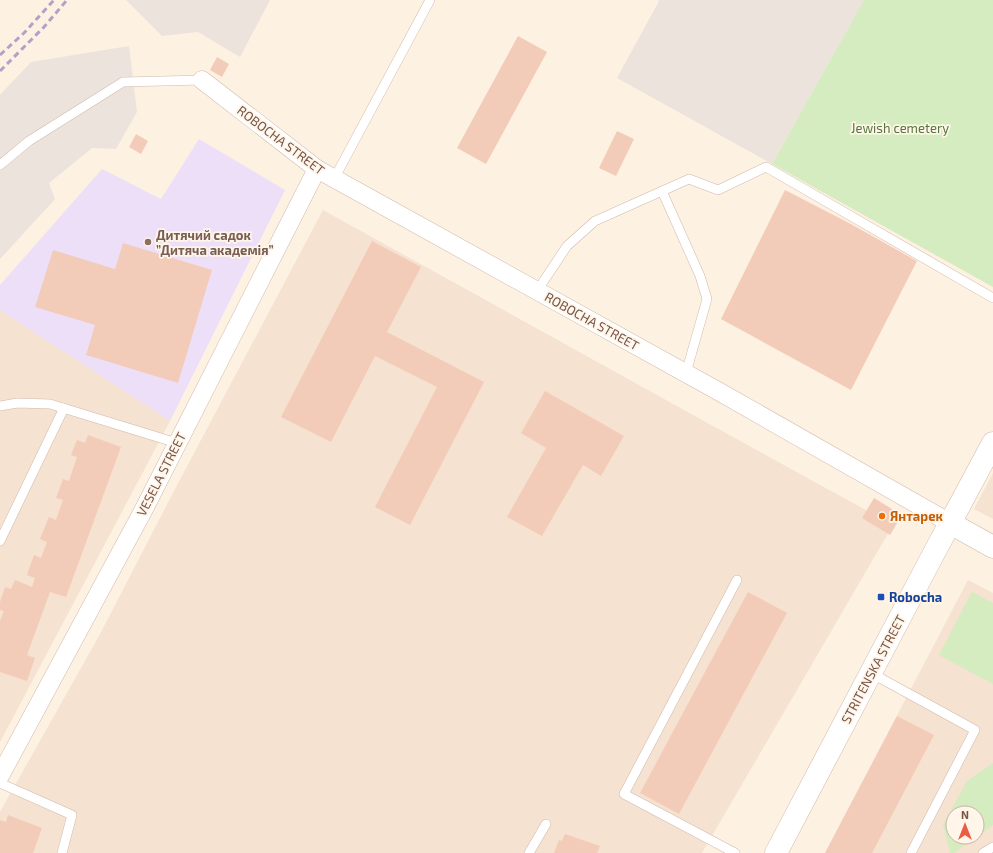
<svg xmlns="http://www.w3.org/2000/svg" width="993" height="853" font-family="'Exo 2',sans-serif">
  <rect width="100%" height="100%" fill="#fdf1e2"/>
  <g fill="#f5e2d0" fill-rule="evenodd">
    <polygon points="323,210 702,420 893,525 702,853 0,853 0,812 99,636 174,491"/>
    <polygon points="0,310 170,421 0,742"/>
    <polygon points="993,473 993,519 974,509"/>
    <path d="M 968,580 L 993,593 L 993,853 L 825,853 ZM 953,813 L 977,813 L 977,837 L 953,837 Z"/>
  </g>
  <g fill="#ece3dd">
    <polygon points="126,0 270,0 240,57 198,32 162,36"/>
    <polygon points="657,0 864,0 772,164 617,78 659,1"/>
    <polygon points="129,46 137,112 116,149 92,148 49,183 55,199 0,259 0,95 31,62"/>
  </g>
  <polygon fill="#eedff9" points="199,139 285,190 170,421 0,310 0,285 102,169 161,199"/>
  <g fill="#d5ebc0">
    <polygon points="864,0 993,0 993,287 772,164"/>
    <polygon points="972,592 993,603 993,684 939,655"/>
    <polygon points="993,763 993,825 977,837 977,813 953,813 953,837 976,837 954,853 950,853 943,825 967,781"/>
  </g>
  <g fill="#f3ccb9">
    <polygon points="518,36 547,52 486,164 457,148"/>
    <polygon points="217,57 229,64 222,77 210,70"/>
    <polygon points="617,131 634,139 616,176 599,168"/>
    <polygon points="136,134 148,141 141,154 129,147"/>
    <polygon points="785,190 849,223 917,261 851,390 721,319"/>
    <polygon points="372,241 421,267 387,332 484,382 410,525 375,507 437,387 375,356 331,442 281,417"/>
    <polygon points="123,243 212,270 178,383 86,355 95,325 35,307 53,250 115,269"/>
    <polygon points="545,391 624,436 601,476 583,465 542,536 507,517 546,448 521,433"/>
    <polygon points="88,435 121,447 66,597 50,592 27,655 35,658 27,681 0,672 0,621 4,611 0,610 0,602 5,587 11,589 15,580 32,587 35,578 27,575 34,555 41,558 47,542 40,539 49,517 56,520 63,500 56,498 63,479 69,481 77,457 71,455 77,440 85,443"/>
    <polygon points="874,498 902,515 890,535 862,518"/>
    <polygon points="748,592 787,613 679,814 640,793"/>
    <polygon points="897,716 934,735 872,853 825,853"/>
    <polygon points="8,815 42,828 33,853 0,853 0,820 6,822"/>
    <polygon points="565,834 600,846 597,853 554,853 559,840 562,841"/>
  </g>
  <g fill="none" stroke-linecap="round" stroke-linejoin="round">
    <defs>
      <g id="service">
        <polyline points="0,165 29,141 123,82 202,80"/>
        <polyline points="334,179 430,0"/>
        <polyline points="662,191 700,276 707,299 686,373"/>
        <polyline points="537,291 567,246 595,221 689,179 718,190 766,167 993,298"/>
        <polyline points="0,406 17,403 50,404 177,443"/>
        <polyline points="0,541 64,408"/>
        <polyline points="871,673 975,730 911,853"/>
        <polyline points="0,783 72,815 62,853"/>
        <polyline points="529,853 546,824"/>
        <polyline points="735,853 624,794 737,580"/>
        <polyline points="983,853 993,847"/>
      </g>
      <g id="minor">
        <polyline points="202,80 317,169 718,391 950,523"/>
        <polyline points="0,776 143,511 317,169"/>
      </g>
      <polyline id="tertiary" points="950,523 993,547"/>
      <polyline id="secondary" points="776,853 934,553 993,443"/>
    </defs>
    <use href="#service" stroke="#d1b9ac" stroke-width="10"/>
    <use href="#minor" stroke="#d1b9ac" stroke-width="19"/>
    <use href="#tertiary" stroke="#d1b9ac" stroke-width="23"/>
    <use href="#secondary" stroke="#d4b8a8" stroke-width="23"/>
    <use href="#service" stroke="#fff" stroke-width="9"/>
    <use href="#minor" stroke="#fff" stroke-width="18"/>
    <use href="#tertiary" stroke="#fff" stroke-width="22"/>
    <use href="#secondary" stroke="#fff" stroke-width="22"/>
    <g stroke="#b2a1c6" stroke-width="3" stroke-dasharray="6 4" stroke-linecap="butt">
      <polyline points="0,55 24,33 54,0"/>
      <polyline points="0,71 44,27 67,0"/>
    </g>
  </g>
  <circle fill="#8d6e63" stroke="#fff5e9" stroke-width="1.5" cx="148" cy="242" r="4"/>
  <circle fill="#e8710a" stroke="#fff5e9" stroke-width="1.5" cx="882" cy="516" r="4"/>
  <rect fill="#1a4fb4" stroke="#fff5e9" stroke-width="1.5" x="877" y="593" width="8" height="8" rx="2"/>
  <g text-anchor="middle" stroke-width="3.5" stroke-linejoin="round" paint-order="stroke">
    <g font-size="13" fill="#52763c" stroke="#fff5e9">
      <text x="900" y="133">Jewish cemetery</text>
    </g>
    <g font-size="13" fill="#765548" stroke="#fff5e9">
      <text transform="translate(281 140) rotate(37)" y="5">ROBOCHA STREET</text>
      <text transform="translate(592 321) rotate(29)" y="5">ROBOCHA STREET</text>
      <text transform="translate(161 474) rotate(-63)" y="5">VESELA STREET</text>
      <text transform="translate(873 669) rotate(-62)" y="5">STRITENSKA STREET</text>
    </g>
    <g font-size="13" font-weight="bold" fill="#785e54" stroke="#fff5e9" text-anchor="start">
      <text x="156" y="240">Дитячий садок<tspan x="156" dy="15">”Дитяча академія”</tspan></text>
    </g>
    <g font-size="13" font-weight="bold" fill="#c56008" stroke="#fff5e9" text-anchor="start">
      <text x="890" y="521">Янтарек</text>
    </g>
    <g font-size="13" font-weight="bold" fill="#164399" stroke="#fff5e9" text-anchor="start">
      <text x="889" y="602">Robocha</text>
    </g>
  </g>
  <g transform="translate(965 825)"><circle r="19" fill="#fff5e9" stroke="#c8b5a9"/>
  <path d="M0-3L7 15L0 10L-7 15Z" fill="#eb5c43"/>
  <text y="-6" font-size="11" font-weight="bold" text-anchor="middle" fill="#765548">N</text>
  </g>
</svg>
